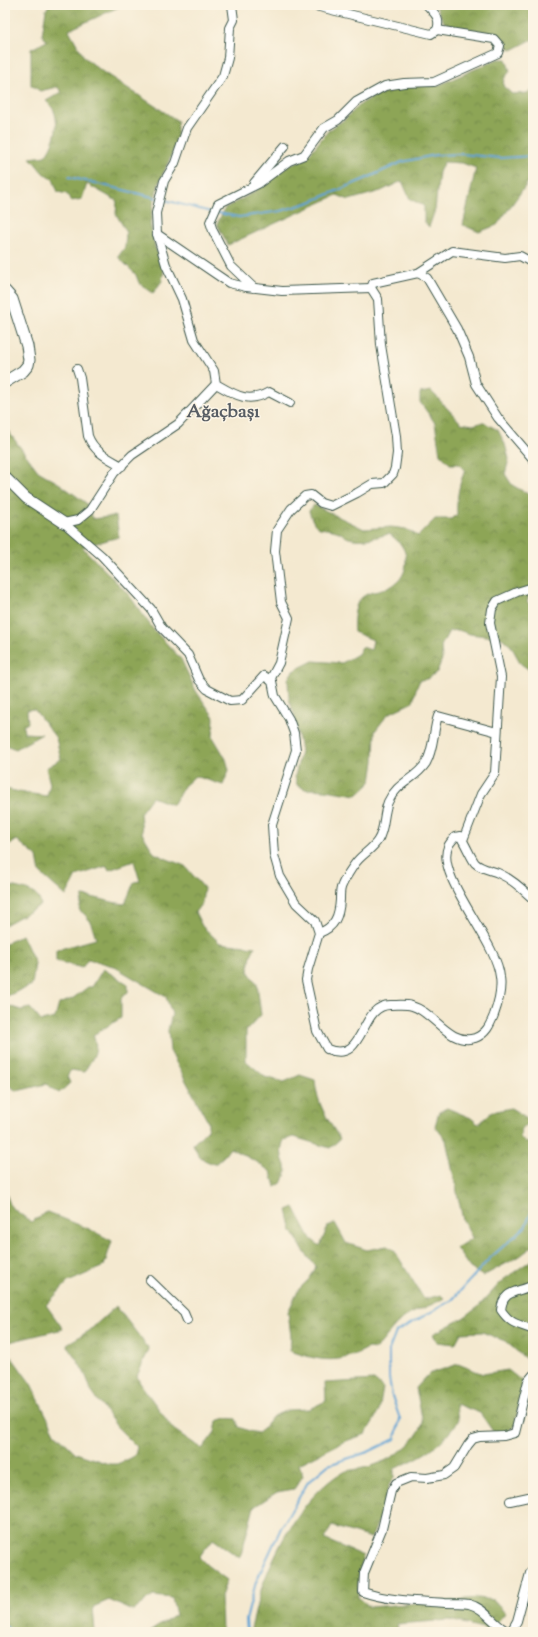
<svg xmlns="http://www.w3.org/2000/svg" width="538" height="1637" font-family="'Sorts Mill Goudy',serif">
  <defs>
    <pattern id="forest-crowns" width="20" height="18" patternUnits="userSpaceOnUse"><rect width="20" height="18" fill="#8da556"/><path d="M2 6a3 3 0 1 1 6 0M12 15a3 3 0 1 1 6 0" fill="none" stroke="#738848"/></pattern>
  </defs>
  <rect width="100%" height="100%" fill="#fcf5e5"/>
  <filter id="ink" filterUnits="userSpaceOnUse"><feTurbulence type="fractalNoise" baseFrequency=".025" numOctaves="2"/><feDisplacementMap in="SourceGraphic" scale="8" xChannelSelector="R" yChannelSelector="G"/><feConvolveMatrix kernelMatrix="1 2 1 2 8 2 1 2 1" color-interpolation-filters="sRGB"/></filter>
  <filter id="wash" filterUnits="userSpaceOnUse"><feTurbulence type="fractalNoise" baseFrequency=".012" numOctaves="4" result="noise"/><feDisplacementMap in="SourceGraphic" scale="16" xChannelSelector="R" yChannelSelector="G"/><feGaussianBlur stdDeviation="0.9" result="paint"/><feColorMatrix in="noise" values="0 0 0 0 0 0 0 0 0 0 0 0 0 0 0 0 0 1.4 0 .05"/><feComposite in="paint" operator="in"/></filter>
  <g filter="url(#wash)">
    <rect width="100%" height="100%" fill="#f4e9d0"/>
    <g fill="url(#forest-crowns)" stroke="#567145">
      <path d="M 49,5 L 123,5 L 69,30 L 84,57 L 103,72 L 178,121 L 177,137 L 172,154 L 159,183 L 153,205 L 150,224 L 155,247 L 164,269 L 162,281 L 153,293 L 139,283 L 136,275 L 118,257 L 125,247 L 126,231 L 116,214 L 117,201 L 87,184 L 82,199 L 71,201 L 67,194 L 58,192 L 53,179 C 42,176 39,166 30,158 L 45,156 C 54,144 60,126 54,111 C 53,108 49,104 46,101 L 62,92 L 57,87 L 40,91 L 31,85 L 31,49 L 47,41 L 42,35 L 46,10 Z"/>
      <path d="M 435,5 L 533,5 L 533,39 L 512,50 C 505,46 503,39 496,36 C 480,28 461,30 445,24 Z"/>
      <polygon points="498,59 506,59 510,71 504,79 503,86 512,94 527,93 533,88 533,180 529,181 497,225 479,232 463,225 476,168 462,163 444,162 439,172 435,210 429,227 424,221 424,206 410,199 402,181 381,191 349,200 337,195 228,245 217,224 225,208 251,194 288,166 306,158 328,131 345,119 361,104 385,90 407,85 439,85"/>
      <path d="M 431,391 L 461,423 L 473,425 L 483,422 L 498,430 L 505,444 L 509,459 L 505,474 L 512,485 L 533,497 L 533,586 L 527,601 L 533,609 L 533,670 L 531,671 L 521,664 L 511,646 L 502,638 L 470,634 L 458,630 L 449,631 L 441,646 L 442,659 L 437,672 L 427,679 L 420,680 L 416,689 L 413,702 L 388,714 L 375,731 L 374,761 L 371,782 L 357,795 L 325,790 L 305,789 L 297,785 L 295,776 L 301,751 L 294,713 L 289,700 L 288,679 L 293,671 L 313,661 L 342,663 L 358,654 L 362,647 L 371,650 L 373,640 L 354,632 C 353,623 354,609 358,602 C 365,591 375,593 385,589 C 398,585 406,574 406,562 C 407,549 399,541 389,534 C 376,537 363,542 349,538 C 345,537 342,533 339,532 C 320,525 317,535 309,511 L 314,505 L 364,529 L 391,527 L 406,529 L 418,536 L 435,519 L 452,519 L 457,514 C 456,502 459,482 465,471 L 459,464 L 450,464 L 440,454 L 435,423 L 420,402 L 420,393 Z"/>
      <path d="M 5,427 L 38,471 L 60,484 L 86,503 L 93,519 L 116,516 L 119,537 L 82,547 L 129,595 L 153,629 L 181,659 L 196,691 L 214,717 L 213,737 L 226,759 L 229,770 L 223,785 L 195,776 L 184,786 L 173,805 L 152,797 L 140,813 L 142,833 L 154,853 L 167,859 L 185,866 L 204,888 L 202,903 L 195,912 L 202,926 L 220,943 L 255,947 L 251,955 L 248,971 L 257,984 L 261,1015 L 246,1031 L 246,1061 L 265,1077 L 284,1082 L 300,1075 L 315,1080 C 317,1105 327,1118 340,1139 L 330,1148 L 294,1137 L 284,1140 C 279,1151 282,1159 287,1170 L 283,1182 L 275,1187 L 271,1172 L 257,1162 L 230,1148 L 224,1156 L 215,1164 C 201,1160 199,1157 193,1144 L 208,1129 L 208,1122 L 170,1051 L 168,1030 L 172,1014 L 166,997 L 113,966 L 88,959 L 82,968 L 56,961 L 56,950 L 96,939 C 93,927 90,917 79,910 L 83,896 C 98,897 110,903 125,904 L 134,882 L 140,881 L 134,861 L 109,870 L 107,866 L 76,876 L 66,896 L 40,873 L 37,857 L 17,840 L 11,844 L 5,843 L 5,789 L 25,793 L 47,796 L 50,784 L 46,768 L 61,759 L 56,738 L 34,709 L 27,710 L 28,723 L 23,726 L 24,733 L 42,734 L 16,749 L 5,745 Z"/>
      <path d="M 10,886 C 22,889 38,890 41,905 L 5,925 L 5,888 Z"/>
      <polygon points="22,935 35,963 32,985 5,997 5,944"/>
      <path d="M 103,969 L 128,984 L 128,992 L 121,998 L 121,1018 L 93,1035 C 100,1052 92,1058 84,1072 L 71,1070 L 67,1076 L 70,1083 L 59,1093 L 46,1084 L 17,1091 L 5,1083 L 5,1000 L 9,1006 L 21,1010 L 30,1008 L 41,1021 L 55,1018 L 59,1004 L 72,999 L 88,987 L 92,987 Z"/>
      <polygon points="447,1108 471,1118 478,1124 492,1112 511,1108 532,1121 522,1128 520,1137 526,1143 533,1141 533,1246 520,1256 483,1276 470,1268 456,1248 472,1238 463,1220 446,1140 435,1126 439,1112"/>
      <polygon points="5,1191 11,1207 31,1222 47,1212 89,1229 112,1241 104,1266 68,1282 46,1305 63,1329 5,1343"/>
      <path d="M 294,1207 L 311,1239 L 320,1246 L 328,1226 L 335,1223 L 346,1243 L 367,1250 L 387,1246 L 394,1250 L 424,1299 L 441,1295 L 444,1298 C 430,1307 414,1310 401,1320 C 392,1329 384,1340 376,1349 L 368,1348 C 339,1365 320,1361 290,1351 L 291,1337 L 288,1312 L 299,1289 L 310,1278 L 316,1267 L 303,1250 L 292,1231 L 287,1210 Z"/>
      <polygon points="533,1259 533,1365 505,1341 482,1332 461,1333 455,1344 437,1342 433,1334 463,1318 477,1308 503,1280"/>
      <path d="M 116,1306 L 149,1349 L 137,1376 L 140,1383 L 173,1429 L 202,1449 L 215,1432 L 217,1421 L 226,1418 L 236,1419 L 239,1427 L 249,1431 L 259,1433 L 273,1416 L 288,1410 L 309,1409 L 326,1401 L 325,1383 L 374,1380 L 383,1388 L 379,1411 L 366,1434 L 343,1442 L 299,1464 L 303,1476 L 294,1489 L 277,1492 L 254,1507 L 240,1558 L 213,1539 L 199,1557 L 208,1566 L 227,1580 L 221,1596 L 222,1632 L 149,1632 L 176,1615 L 172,1598 L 153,1596 L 133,1611 L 109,1600 L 93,1607 L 95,1632 L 5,1632 L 5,1348 L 31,1384 L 55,1433 L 76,1453 L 109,1464 L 117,1464 L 131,1458 L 135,1455 L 137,1447 L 117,1427 L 91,1391 C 88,1375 75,1358 67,1344 L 89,1331 Z"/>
      <path d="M 458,1364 L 483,1374 L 508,1370 L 523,1382 L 515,1425 L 508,1432 L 494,1433 L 480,1413 L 456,1404 L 458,1421 C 442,1446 421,1457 394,1469 L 394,1478 L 389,1485 L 380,1518 L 371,1538 L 332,1526 L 324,1539 L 363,1556 L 358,1583 L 358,1597 L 370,1607 L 478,1598 L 493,1600 L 505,1613 L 491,1630 L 450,1620 L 397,1624 L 399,1632 L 252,1632 L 251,1628 C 255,1615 257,1601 262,1587 C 276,1548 300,1502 335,1477 C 346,1469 350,1471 363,1468 C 386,1464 415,1446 423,1423 L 416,1388 L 429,1374 Z"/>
    </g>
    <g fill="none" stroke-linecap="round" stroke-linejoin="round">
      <g stroke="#61a4d5" stroke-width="2">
        <polyline points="69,177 157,198"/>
        <polyline points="161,199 211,212"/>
        <polyline points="218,213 239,217 281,211 310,202 365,179 402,162 435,155 462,154 500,158 533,156"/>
        <polyline points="5,1626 13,1632"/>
        <polyline points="247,1632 246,1620 256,1582 281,1528 308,1482 328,1465 368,1452 395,1439 400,1419 392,1396 389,1378 389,1350 396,1332 452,1300 490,1258 525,1227 533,1209"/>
      </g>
    </g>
  </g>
  <g filter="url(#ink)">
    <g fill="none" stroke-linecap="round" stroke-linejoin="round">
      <defs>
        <g id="minor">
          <path d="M 232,5 L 234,20 L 230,28 L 228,58 L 223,76 L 187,128 L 175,163 L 164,181 L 156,213 L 157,234 L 166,265 L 182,299 L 194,340 L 214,371 L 216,384 C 235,395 248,404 269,392 L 290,403"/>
          <path d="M 311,5 L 431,34 L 437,30 C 441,18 435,14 427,5"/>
          <polyline points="254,183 285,146"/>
          <polyline points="157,234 229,283 246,287 282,291 371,288"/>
          <polyline points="418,273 452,251 505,258 520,256 531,262 533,266"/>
          <polyline points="254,288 231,266 213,231 210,222 218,204 258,184 289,161 304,155 324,128 338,120 356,102 385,86 404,83 434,82 498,53 500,46 494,39 437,30"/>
          <path d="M 77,369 L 80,378 L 88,436 C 94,452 108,458 122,466"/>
          <path d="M 64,523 L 102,556 L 151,609 L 162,628 L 188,655 L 199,680 L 207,689 L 230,701 L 242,700 L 264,676 L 272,681 L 275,696 L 289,719 L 294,733 L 296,750 L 272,825 L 274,855 L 280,876 L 296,903 L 315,921 L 319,933 L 308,969 L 306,980 L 317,1031 L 327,1049 C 367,1065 358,1004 391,1005 C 398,1005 406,1004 412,1006 C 434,1012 449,1046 475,1038 C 486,1034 490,1025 494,1015 C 498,1004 502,989 500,977 C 497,941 435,876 448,847 C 449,843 453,840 455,837 L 460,836 C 465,843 471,858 475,863 C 481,869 491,870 498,873 C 512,879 522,889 533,899"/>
          <polyline points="64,523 78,520 90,510 114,473 132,455 178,424 216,384"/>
          <polyline points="270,680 279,663 289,618 281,602 275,551 277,530 291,509 305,496 311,495 321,503 331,506 357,493 372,484 384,483 393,474 395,468 397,453 396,436 381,345 378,299 371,288 373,283 418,273 427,278 457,329 469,357 476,384 498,418 533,459"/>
          <polyline points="463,840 481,794 495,773 501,677 490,623 492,609 497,601 517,592 533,587"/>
          <path d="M 319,933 C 335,927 339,916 340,900 C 340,896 340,891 341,888 C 343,881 354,864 359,859 C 365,853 374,847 378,840 C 385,829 383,815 388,802 C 397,782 415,780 426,763 C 434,749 433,731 438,716 L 497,732"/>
          <polyline points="150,1280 184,1313 187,1320"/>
          <path d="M 533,1285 C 518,1293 503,1289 501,1310 C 512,1326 518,1323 533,1330"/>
          <path d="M 533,1375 L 528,1381 L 515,1433 L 504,1436 L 480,1437 L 473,1439 L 468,1445 L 454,1468 L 444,1475 L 427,1478 L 411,1477 L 396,1483 L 391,1491 L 382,1529 L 364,1573 L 363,1592 C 389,1601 417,1601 445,1603 C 452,1603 462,1603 469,1604 C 486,1608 494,1626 509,1632 L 513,1628 L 517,1621 L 530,1573 L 533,1568"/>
          <polyline points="510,1501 533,1496"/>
        </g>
        <polyline id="tertiary" points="5,477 26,498 64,523"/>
        <polyline id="secondary" points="5,291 12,299 27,346 29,360 28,365 23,371 5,382"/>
      </defs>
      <use href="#minor" stroke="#3f574b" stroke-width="10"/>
      <use href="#tertiary" stroke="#3f574b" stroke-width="12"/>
      <use href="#secondary" stroke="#3f574b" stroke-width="13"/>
      <use href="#minor" stroke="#fff" stroke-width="8"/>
      <use href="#tertiary" stroke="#fff" stroke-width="10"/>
      <use href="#secondary" stroke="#fff" stroke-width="11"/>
    </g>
  </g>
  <g text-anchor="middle" stroke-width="3" stroke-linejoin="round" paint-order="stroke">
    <g font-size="19" font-weight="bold" fill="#585e64" stroke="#fcf5e5">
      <text x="223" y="417">Ağaçbaşı</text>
    </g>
  </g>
  <rect width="538" height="1637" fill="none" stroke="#fcf5e5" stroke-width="20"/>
</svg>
